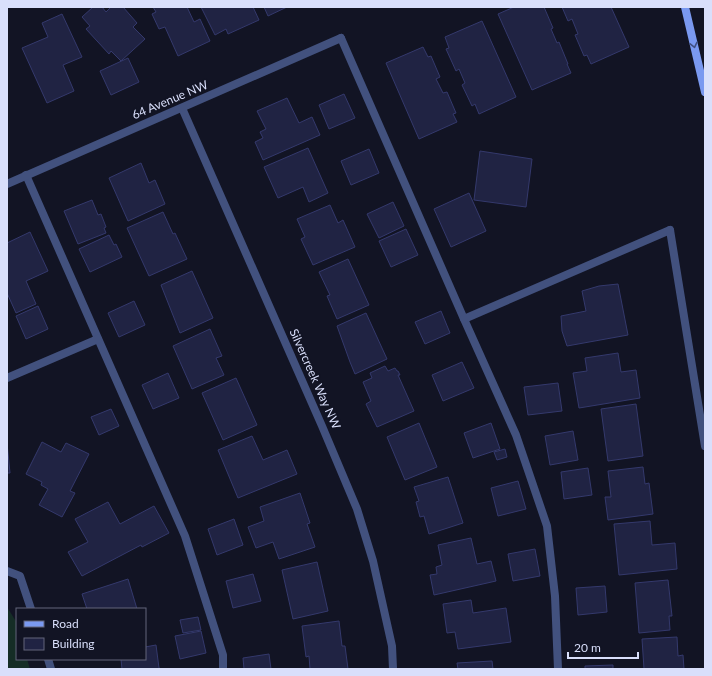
<svg xmlns="http://www.w3.org/2000/svg" width="712" height="676" font-family="Lato,sans-serif">
  <rect width="100%" height="100%" fill="#121424"/>
  <polygon fill="#152d26" points="7,607 17,623 17,659 27,659 30,669 7,669"/>
  <g fill="#202343" stroke="#34396c">
    <polygon points="93,7 102,7 106,12 111,7 123,7 137,23 133,27 145,39 121,61 111,51 109,54 86,29 90,26 82,17"/>
    <polygon points="153,7 187,7 194,22 200,19 210,41 178,56 165,27 159,29 152,14 156,12"/>
    <polygon points="201,7 253,7 259,20 228,34 226,29 215,35"/>
    <polygon points="264,7 287,7 268,16"/>
    <polygon points="514,7 544,7 553,28 551,29 557,43 559,42 568,64 567,64 571,73 532,90 498,14"/>
    <polygon points="562,7 611,7 629,47 591,64 587,55 584,56 575,35 578,34 572,19 568,21"/>
    <polygon points="62,14 82,57 63,65 74,91 47,103 22,48 48,37 42,23"/>
    <polygon points="482,21 516,97 479,114 475,104 472,106 462,85 465,83 459,69 456,71 446,49 449,48 445,37"/>
    <polygon points="423,47 428,57 431,56 440,77 436,79 443,93 447,92 456,113 453,114 457,122 419,139 386,63"/>
    <polygon points="128,58 139,82 111,95 100,71"/>
    <polygon points="344,94 355,118 329,129 319,105"/>
    <polygon points="287,98 299,123 312,117 320,135 263,160 255,142 263,138 260,132 266,129 257,111"/>
    <polygon points="308,148 328,193 309,202 303,187 278,198 264,167"/>
    <polygon points="369,149 379,173 351,185 341,161"/>
    <polygon points="480,151 532,159 526,207 474,200"/>
    <polygon points="141,163 149,183 155,180 165,204 128,221 109,178"/>
    <polygon points="469,193 486,231 451,247 434,209"/>
    <polygon points="92,200 98,215 101,214 106,227 104,228 106,233 78,244 64,211"/>
    <polygon points="393,202 404,226 379,238 367,214"/>
    <polygon points="330,205 338,223 343,220 355,247 313,265 301,239 305,237 297,219"/>
    <polygon points="163,212 173,234 175,233 187,259 149,276 127,228"/>
    <polygon points="406,229 418,255 391,267 379,241"/>
    <polygon points="30,232 48,271 26,281 36,304 16,313 7,293 7,243"/>
    <polygon points="109,235 114,245 116,244 122,257 90,272 79,249"/>
    <polygon points="348,259 369,305 337,319 327,296 330,295 319,272"/>
    <polygon points="192,271 213,318 180,333 161,285"/>
    <polygon points="618,284 628,335 567,346 562,331 561,316 586,311 582,291 599,286"/>
    <polygon points="134,301 145,325 119,337 108,313"/>
    <polygon points="38,306 48,329 26,339 16,316"/>
    <polygon points="441,311 450,333 425,344 415,322"/>
    <polygon points="366,313 387,359 355,374 350,362 337,326"/>
    <polygon points="210,329 222,356 216,358 224,375 192,389 173,346"/>
    <polygon points="618,353 621,372 636,370 640,398 579,408 573,373 587,371 585,358"/>
    <polygon points="462,362 474,388 443,401 432,375"/>
    <polygon points="385,366 388,371 395,368 397,371 398,371 400,375 398,375 414,411 377,427 366,404 371,401 363,382 372,378 370,373"/>
    <polygon points="168,373 179,398 153,409 142,385"/>
    <polygon points="236,378 257,425 223,440 202,393"/>
    <polygon points="558,383 562,411 528,415 524,387"/>
    <polygon points="636,404 643,456 608,461 601,409"/>
    <polygon points="111,409 119,426 99,435 91,417"/>
    <polygon points="419,423 437,467 405,480 387,437"/>
    <polygon points="491,423 500,449 473,458 464,433"/>
    <polygon points="573,431 578,460 550,465 545,436"/>
    <polygon points="252,436 263,460 287,450 297,474 238,498 218,450"/>
    <polygon points="42,442 61,452 66,443 89,454 70,491 75,493 62,517 39,505 48,489 41,485 42,482 26,474"/>
    <polygon points="7,443 10,473 7,473"/>
    <polygon points="505,449 507,457 497,460 494,452"/>
    <polygon points="643,467 645,484 649,483 653,514 608,520 605,497 611,497 608,471"/>
    <polygon points="588,468 592,495 564,499 561,472"/>
    <polygon points="448,477 463,523 429,534 424,516 420,517 416,502 419,501 414,487"/>
    <polygon points="518,481 526,509 498,516 491,488"/>
    <polygon points="300,493 310,523 307,524 315,547 279,559 273,542 256,548 248,527 264,521 260,507"/>
    <polygon points="108,502 120,524 154,506 169,533 142,547 141,545 82,576 68,552 88,542 75,519"/>
    <polygon points="234,519 243,545 217,555 208,529"/>
    <polygon points="650,521 652,545 675,543 677,569 619,575 614,524"/>
    <polygon points="471,538 477,564 491,561 496,581 434,595 430,575 437,574 436,567 442,565 438,545"/>
    <polygon points="535,549 540,576 513,581 508,554"/>
    <polygon points="317,562 328,611 293,619 282,570"/>
    <polygon points="253,574 261,601 233,608 226,581"/>
    <polygon points="128,579 137,609 87,609 82,594"/>
    <polygon points="668,580 672,616 669,616 670,630 639,633 635,583"/>
    <polygon points="605,586 607,612 578,615 576,588"/>
    <polygon points="471,600 473,613 506,608 511,642 458,649 455,632 447,633 443,604"/>
    <polygon points="198,617 201,630 183,633 180,620"/>
    <polygon points="339,621 342,646 345,646 348,669 310,669 309,656 306,657 302,626"/>
    <polygon points="201,631 206,653 180,659 175,636"/>
    <polygon points="677,637 678,656 683,655 684,669 644,669 642,639"/>
    <polygon points="156,645 159,668 161,669 122,669 121,659 145,659 145,647"/>
    <polygon points="269,654 271,669 244,669 243,658"/>
    <polygon points="492,661 493,669 458,669 457,663"/>
    <polygon points="613,665 613,669 585,669 585,666"/>
  </g>
  <g fill="none" stroke-linecap="round" stroke-linejoin="round">
    <g stroke="#42517e" stroke-width="8">
      <polyline points="341,38 464,319 516,435 547,526 555,596 558,669"/>
      <polyline points="26,175 185,536 223,655 223,669"/>
      <polyline points="464,319 670,230"/>
      <polyline points="7,378 98,339"/>
    </g>
    <g stroke="#42517e" stroke-width="8">
      <polyline points="182,108 322,426 357,509 373,561 392,646 393,669"/>
      <polyline points="7,184 341,38"/>
      <polyline points="670,230 705,446"/>
      <polyline points="7,571 20,576 31,609"/>
      <polyline points="48,659 51,669"/>
    </g>
    <polyline stroke="#7a99f0" stroke-width="8" points="685,7 705,92"/>
  </g>
  <defs><path id="oneway-chevron" d="M-2-3.5L2.5 0L-2 3.5" fill="none" stroke-width="1.6" stroke-linecap="round" stroke-linejoin="round"/></defs>
  <use stroke="#415080" href="#oneway-chevron" transform="translate(694 45) rotate(77)"/>
  <g text-anchor="middle" stroke-width="3.5" stroke-linejoin="round" paint-order="stroke">
    <g font-size="12" fill="#d9dffb" stroke="#121424">
      <text transform="translate(170 100) rotate(-23)" y="4">64 Avenue NW</text>
      <text transform="translate(315 379) rotate(66)" y="4">Silvercreek Way NW</text>
    </g>
  </g>
  <rect width="712" height="676" fill="none" stroke="#d9dffb" stroke-width="16"/>
  <rect x="16" y="608" width="130" height="52" fill="#121424" stroke="#62657a"/>
  <rect x="24" y="621" width="20" height="6" fill="#7a99f0" stroke="#62657a"/>
  <text x="52" y="628" font-size="12" fill="#d9dffb">Road</text>
  <rect x="24" y="638" width="20" height="12" fill="#202343" stroke="#62657a"/>
  <text x="52" y="648" font-size="12" fill="#d9dffb">Building</text>
  <path d="M568 652v6h70v-6" fill="none" stroke="#d9dffb" stroke-width="2"/>
  <text x="574" y="652" font-size="12" fill="#d9dffb" stroke="#121424" stroke-width="3" paint-order="stroke">20 m</text>
</svg>
